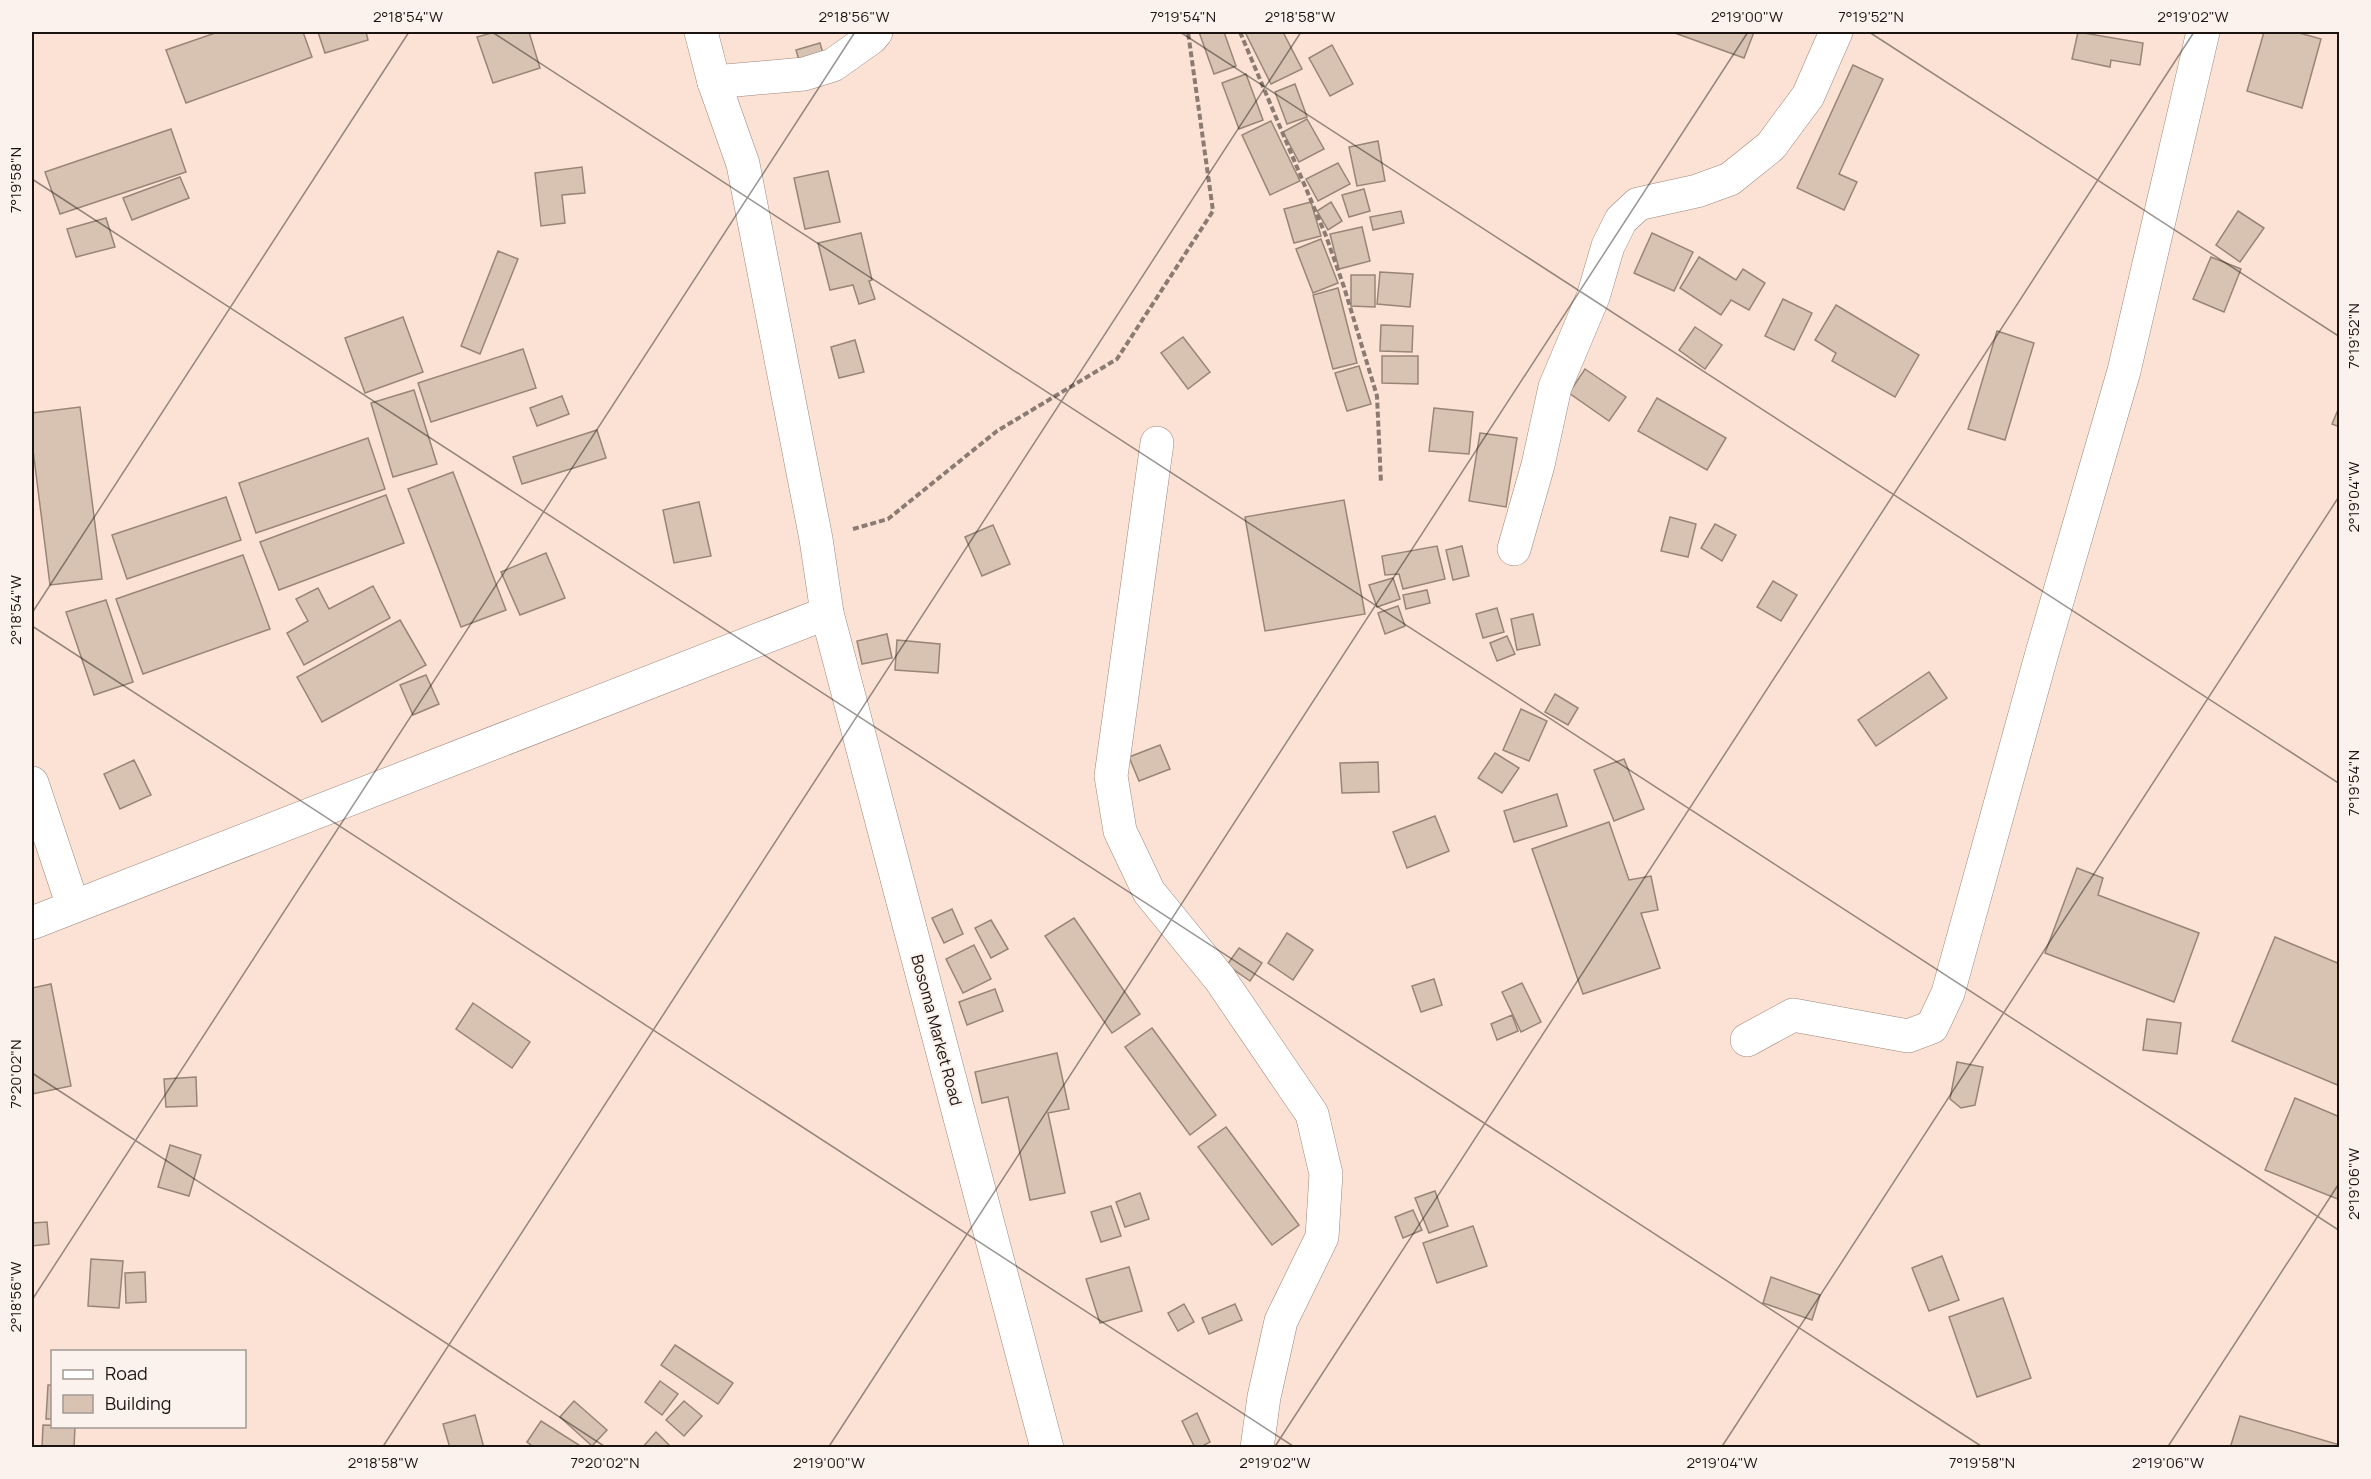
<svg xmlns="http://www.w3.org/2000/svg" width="2371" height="1479" font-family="Manrope,sans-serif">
  <rect width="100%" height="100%" fill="#fbe2d5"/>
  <g fill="#d8c3b2" stroke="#998576" stroke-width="1.5">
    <polygon points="218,32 303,32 312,57 186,103 166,50"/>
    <polygon points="318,32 366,32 368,40 325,53"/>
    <polygon points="495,32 529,32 540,68 493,83 477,37"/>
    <polygon points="1199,32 1224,32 1236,66 1214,74"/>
    <polygon points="1245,32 1283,32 1302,69 1271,84"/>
    <polygon points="1672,32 1754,32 1744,58"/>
    <polygon points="2078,32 2143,43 2140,65 2111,60 2110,67 2072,59"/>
    <polygon points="2264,32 2296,32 2321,39 2302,108 2247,91"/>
    <polygon points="820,43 826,64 802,70 796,50"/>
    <polygon points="1332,45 1353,84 1330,96 1309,58"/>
    <polygon points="1853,65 1883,79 1839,174 1857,182 1844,210 1797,188"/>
    <polygon points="1246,74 1263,120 1239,129 1222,83"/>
    <polygon points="1295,84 1307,117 1287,124 1275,92"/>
    <polygon points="1307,119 1324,149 1299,162 1283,132"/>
    <polygon points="1271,121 1300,181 1270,195 1242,135"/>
    <polygon points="171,129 186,172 60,214 45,172"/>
    <polygon points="1378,141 1385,181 1357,186 1349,147"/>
    <polygon points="1338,163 1350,184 1318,201 1306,179"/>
    <polygon points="582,167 585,193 562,195 565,223 541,226 535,173"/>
    <polygon points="828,171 840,222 805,229 794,178"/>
    <polygon points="180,177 189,198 132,220 123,198"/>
    <polygon points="1364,189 1370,211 1349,217 1342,195"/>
    <polygon points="1311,202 1321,236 1294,243 1284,209"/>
    <polygon points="1331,202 1342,221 1328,230 1317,211"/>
    <polygon points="1401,211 1404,223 1373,230 1370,217"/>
    <polygon points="2238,211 2264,228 2240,262 2216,245"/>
    <polygon points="106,218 115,247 76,257 67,229"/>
    <polygon points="1362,227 1370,261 1339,269 1330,234"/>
    <polygon points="861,233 872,280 869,281 875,299 859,304 853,285 830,290 818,243"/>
    <polygon points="1652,233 1693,252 1674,291 1634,273"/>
    <polygon points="1321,239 1338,283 1313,293 1296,249"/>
    <polygon points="498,251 518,259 480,354 461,346"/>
    <polygon points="1699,257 1736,280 1743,269 1765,283 1749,310 1731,300 1721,315 1680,288"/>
    <polygon points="2211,257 2241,269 2224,312 2193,299"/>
    <polygon points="1380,272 1413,274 1410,307 1377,304"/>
    <polygon points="1351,275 1375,275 1375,307 1351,306"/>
    <polygon points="1338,288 1357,363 1333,369 1313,295"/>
    <polygon points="1783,299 1812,313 1794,350 1765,336"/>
    <polygon points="1836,305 1919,355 1895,397 1832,361 1836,353 1815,340"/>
    <polygon points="403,317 423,372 365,393 345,338"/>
    <polygon points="1381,325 1413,326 1412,352 1380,351"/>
    <polygon points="1695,327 1722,345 1705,369 1679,350"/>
    <polygon points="1997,331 2034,343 2005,440 1968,429"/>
    <polygon points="1183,337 1210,372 1188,389 1161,353"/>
    <polygon points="855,340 864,372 839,378 831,347"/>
    <polygon points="523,349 536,388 431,422 418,383"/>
    <polygon points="1382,356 1418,356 1418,384 1382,383"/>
    <polygon points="1359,366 1371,404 1347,411 1335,373"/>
    <polygon points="1585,369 1626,397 1609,421 1569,393"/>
    <polygon points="414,390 437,464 393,477 371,403"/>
    <polygon points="562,396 569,414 537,426 530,408"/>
    <polygon points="1657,398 1726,438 1707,470 1638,431"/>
    <polygon points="2340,405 2340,427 2332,424"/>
    <polygon points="80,407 102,579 50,585 32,442 32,413"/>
    <polygon points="1434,408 1473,412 1469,454 1429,451"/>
    <polygon points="597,430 606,458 522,484 513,457"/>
    <polygon points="1480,433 1517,438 1506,507 1469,501"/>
    <polygon points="368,438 385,489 256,533 239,483"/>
    <polygon points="453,472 506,610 461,627 408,489"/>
    <polygon points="386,495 404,543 279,590 260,542"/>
    <polygon points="226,497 241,540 127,579 112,535"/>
    <polygon points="1344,500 1365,614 1265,631 1245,517"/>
    <polygon points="699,502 711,556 674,563 663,510"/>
    <polygon points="1670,517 1696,524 1688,557 1661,551"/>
    <polygon points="1715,524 1736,535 1722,561 1701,548"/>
    <polygon points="993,525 1010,564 982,576 965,537"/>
    <polygon points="1437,546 1445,579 1403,589 1399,574 1385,575 1382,556"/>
    <polygon points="1462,546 1469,576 1453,580 1446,550"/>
    <polygon points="546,553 565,598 520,615 501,572"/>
    <polygon points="243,555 270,629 143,674 116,599"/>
    <polygon points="1393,578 1400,599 1377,607 1369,585"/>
    <polygon points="1773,581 1797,595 1781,621 1757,607"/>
    <polygon points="373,586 390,618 304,665 287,633 308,621 296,599 318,588 329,609"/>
    <polygon points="1427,590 1430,603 1406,609 1403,595"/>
    <polygon points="106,600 133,682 94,695 66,612"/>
    <polygon points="1398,606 1405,626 1385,634 1378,613"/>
    <polygon points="1497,608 1504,632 1483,638 1476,614"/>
    <polygon points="1533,614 1540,645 1517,650 1511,619"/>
    <polygon points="400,620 426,665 322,722 297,677"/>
    <polygon points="887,634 892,658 862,664 857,641"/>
    <polygon points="1507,636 1515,654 1497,661 1490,643"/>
    <polygon points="897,640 940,644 938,673 895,670"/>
    <polygon points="1929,672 1947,698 1876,746 1858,720"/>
    <polygon points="426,675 439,704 413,715 400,685"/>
    <polygon points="1555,694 1578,708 1568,725 1545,712"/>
    <polygon points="1521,709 1547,721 1529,761 1503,750"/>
    <polygon points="1160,745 1170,769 1139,781 1129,757"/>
    <polygon points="1495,753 1519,768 1502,793 1478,778"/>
    <polygon points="1624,759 1644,809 1614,821 1594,770"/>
    <polygon points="134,760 151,795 120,809 104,774"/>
    <polygon points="1378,762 1379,792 1342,793 1340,763"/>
    <polygon points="1557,794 1567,826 1514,842 1504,811"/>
    <polygon points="1435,816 1449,851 1407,868 1393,832"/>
    <polygon points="1609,822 1629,880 1651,876 1658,910 1641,913 1660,968 1583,994 1532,849"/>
    <polygon points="2077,868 2103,878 2098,895 2199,933 2174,1002 2045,953"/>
    <polygon points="952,909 963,934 944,943 932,918"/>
    <polygon points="1074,918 1140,1014 1112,1033 1045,936"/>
    <polygon points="991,920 1008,949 991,958 975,928"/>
    <polygon points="1287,933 1313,950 1293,980 1268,963"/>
    <polygon points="2275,937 2340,964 2340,1086 2232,1041"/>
    <polygon points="974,945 991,979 963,993 946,959"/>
    <polygon points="1239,948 1262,963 1250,981 1227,965"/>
    <polygon points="1434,979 1442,1005 1421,1012 1412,986"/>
    <polygon points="1522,983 1541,1022 1521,1032 1502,992"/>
    <polygon points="51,984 71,1086 32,1094 32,988"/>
    <polygon points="995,989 1003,1011 967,1025 959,1002"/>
    <polygon points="473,1003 530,1042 512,1068 456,1029"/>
    <polygon points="1512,1015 1518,1031 1497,1040 1491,1024"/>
    <polygon points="2147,1019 2181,1023 2177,1054 2143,1050"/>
    <polygon points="1152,1028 1216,1115 1190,1135 1125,1047"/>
    <polygon points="1057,1053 1069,1109 1048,1113 1065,1193 1030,1200 1008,1097 982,1103 975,1072"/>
    <polygon points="1957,1062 1983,1067 1975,1105 1961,1108 1950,1099"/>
    <polygon points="196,1077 197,1106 166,1107 164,1079"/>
    <polygon points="2295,1098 2340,1117 2340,1200 2265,1170"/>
    <polygon points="1226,1127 1299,1225 1272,1245 1198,1147"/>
    <polygon points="170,1145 201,1155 189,1196 158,1187"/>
    <polygon points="1435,1191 1448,1226 1429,1233 1415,1198"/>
    <polygon points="1140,1193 1149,1219 1125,1227 1116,1202"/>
    <polygon points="1111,1206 1121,1236 1101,1242 1091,1212"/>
    <polygon points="1413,1210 1422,1230 1403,1238 1395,1217"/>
    <polygon points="47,1222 49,1244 32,1246 32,1223"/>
    <polygon points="1473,1226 1487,1266 1437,1283 1423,1243"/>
    <polygon points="1942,1256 1959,1300 1929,1311 1912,1268"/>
    <polygon points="91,1259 123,1261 119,1308 88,1306"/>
    <polygon points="1129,1267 1142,1311 1100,1323 1086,1279"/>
    <polygon points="145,1272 146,1302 126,1303 125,1273"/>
    <polygon points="1771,1277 1820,1295 1812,1320 1763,1303"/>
    <polygon points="2003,1298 2031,1378 1977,1397 1949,1317"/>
    <polygon points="1184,1304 1194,1322 1178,1331 1168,1313"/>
    <polygon points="1235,1304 1242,1320 1209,1334 1202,1318"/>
    <polygon points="675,1345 733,1383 718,1404 661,1365"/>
    <polygon points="660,1381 678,1394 662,1415 645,1402"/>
    <polygon points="48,1385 52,1385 52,1419 46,1419"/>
    <polygon points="574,1401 607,1430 592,1446 560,1417"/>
    <polygon points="684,1401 702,1416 684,1436 666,1420"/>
    <polygon points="1197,1413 1210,1442 1199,1448 1195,1448 1182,1421"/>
    <polygon points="475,1415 484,1448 450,1448 443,1424"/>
    <polygon points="2240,1416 2340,1445 2340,1448 2230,1448"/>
    <polygon points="541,1421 579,1445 578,1448 535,1448 527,1442"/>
    <polygon points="43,1425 75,1426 74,1448 42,1448"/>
    <polygon points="656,1432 672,1448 642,1448"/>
  </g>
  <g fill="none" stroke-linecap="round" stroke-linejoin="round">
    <defs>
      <g id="minor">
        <polyline points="701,32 714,82 743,164 816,539 827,613 1047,1448"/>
        <polyline points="714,82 804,74 833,65 871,38 876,32"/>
        <polyline points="1157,443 1111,776 1120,831 1149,892 1220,979 1312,1114 1326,1174 1322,1237 1281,1321 1264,1397 1257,1448"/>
        <polyline points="1514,549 1538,465 1555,387 1593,297 1608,246 1621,220 1638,204 1697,191 1730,179 1771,146 1808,96 1836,32"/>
        <polyline points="32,783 73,906"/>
        <polyline points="32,923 827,613"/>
        <polyline points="1747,1040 1793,1015 1908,1036 1932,1027 1948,993 2042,653 2124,371 2203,32"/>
      </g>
    </defs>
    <use href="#minor" stroke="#9c867a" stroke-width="34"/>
    <g stroke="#8b7b72" stroke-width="4" stroke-dasharray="6 3" stroke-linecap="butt">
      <polyline points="1240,32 1326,236 1344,287 1377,396 1381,483"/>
      <polyline points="853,529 888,519 997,431 1117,359 1213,211 1188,32"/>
    </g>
    <use href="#minor" stroke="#fff" stroke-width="33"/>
  </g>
  <path fill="none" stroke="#1b130f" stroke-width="1.5" stroke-opacity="0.45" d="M 492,32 L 2340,1231M 1180,32 L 2340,784M 1869,32 L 2340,337M 32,179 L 1984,1448M 32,613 L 409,32M 32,626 L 1296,1448M 32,1073 L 607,1448M 32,1300 L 855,32M 382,1448 L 1301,32M 828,1448 L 1748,32M 1274,1448 L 2194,32M 1721,1448 L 2340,495M 2167,1448 L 2340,1182"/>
  <g text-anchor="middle" stroke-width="4.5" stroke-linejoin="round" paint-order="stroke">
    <g font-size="16" fill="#1b130f" stroke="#fcf2ed">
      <text transform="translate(937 1030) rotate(75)" y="6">Bosoma Market Road</text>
    </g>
  </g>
  <rect width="2371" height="1479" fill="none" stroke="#fcf2ed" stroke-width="66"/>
  <rect x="51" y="1350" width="195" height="78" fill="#fcf2ed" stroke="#a29994" stroke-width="1.5"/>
  <rect x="63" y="1370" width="30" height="9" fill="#ffffff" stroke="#a29994" stroke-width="1.5"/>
  <text x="105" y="1380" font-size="18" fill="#1b130f">Road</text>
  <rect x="63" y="1395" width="30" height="18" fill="#d8c3b2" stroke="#a29994" stroke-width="1.5"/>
  <text x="105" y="1410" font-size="18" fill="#1b130f">Building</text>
  <rect x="33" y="33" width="2305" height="1413" fill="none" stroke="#1b130f" stroke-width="2"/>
  <g font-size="15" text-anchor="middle" fill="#1b130f">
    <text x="408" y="22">2°18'54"W</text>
    <text x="854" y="22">2°18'56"W</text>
    <text x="1183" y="22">7°19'54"N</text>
    <text x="1300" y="22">2°18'58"W</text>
    <text x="1747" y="22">2°19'00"W</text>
    <text x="1871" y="22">7°19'52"N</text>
    <text x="2193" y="22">2°19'02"W</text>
    <text transform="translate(16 180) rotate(-90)" y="5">7°19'58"N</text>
    <text transform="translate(2354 336) rotate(-90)" y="5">7°19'52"N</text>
    <text transform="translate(2354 497) rotate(-90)" y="5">2°19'04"W</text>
    <text transform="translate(16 610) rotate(-90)" y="5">2°18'54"W</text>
    <text transform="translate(2354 783) rotate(-90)" y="5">7°19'54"N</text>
    <text transform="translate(16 1074) rotate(-90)" y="5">7°20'02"N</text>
    <text transform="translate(2354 1184) rotate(-90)" y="5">2°19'06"W</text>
    <text transform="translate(16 1297) rotate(-90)" y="5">2°18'56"W</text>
    <text x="383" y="1468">2°18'58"W</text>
    <text x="605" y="1468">7°20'02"N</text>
    <text x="829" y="1468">2°19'00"W</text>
    <text x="1275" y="1468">2°19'02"W</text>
    <text x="1722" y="1468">2°19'04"W</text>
    <text x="1982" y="1468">7°19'58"N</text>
    <text x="2168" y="1468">2°19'06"W</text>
  </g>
</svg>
